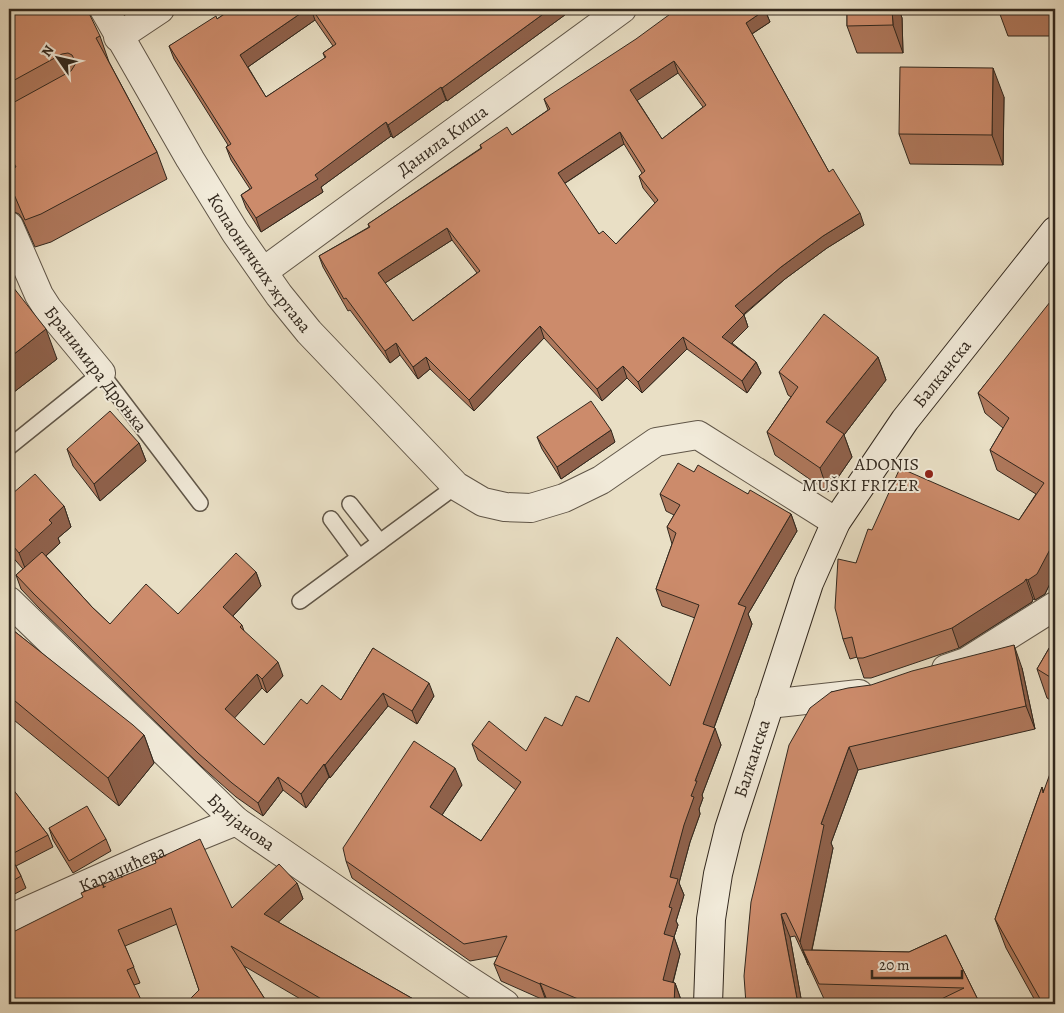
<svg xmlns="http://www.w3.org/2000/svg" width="1064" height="1013" font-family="Alegreya,serif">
  <rect width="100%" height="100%" fill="#e9dfc5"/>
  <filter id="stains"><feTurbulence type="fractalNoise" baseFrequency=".004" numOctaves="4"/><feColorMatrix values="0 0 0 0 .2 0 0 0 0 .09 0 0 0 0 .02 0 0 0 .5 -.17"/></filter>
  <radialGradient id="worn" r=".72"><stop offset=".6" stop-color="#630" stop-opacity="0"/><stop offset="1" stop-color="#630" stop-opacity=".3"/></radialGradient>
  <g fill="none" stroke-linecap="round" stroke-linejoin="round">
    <defs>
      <g id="lane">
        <polyline points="9,447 101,373 200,503"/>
        <polyline points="350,504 380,542"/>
        <polyline points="331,519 359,557"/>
        <polyline points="300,601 456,486"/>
      </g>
      <g id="street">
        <path id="s1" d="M 104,9 L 190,159 L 235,232 L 279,295 L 309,332 L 456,486 L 483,502 L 505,507 L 531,508 L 564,498 L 601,480 L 656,442 L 698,435 L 836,522"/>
        <polyline points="118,37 160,9"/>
        <polyline points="9,226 39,295 48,309 101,373"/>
        <path id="s2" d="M 264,271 L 622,9"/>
        <path id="s3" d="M 9,601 L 236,821 L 465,978 L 505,1004"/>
        <polyline points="946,669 966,662 1055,606"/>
        <polyline points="769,704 859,694"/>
        <path id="s4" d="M 9,919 L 150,856 L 236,821"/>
      </g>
      <g id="secondary">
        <path id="s5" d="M 708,1004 L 711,919 L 718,874 L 729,829 L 809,583 L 836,522 L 905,420 L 1055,231"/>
      </g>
    </defs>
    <use href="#lane" stroke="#605648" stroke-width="18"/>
    <use href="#street" stroke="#605648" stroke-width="30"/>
    <use href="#secondary" stroke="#32281e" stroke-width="30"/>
    <use href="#lane" stroke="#f1ead9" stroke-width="15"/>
    <use href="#street" stroke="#f1ead9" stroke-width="28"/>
    <use href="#secondary" stroke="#f1ead9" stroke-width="28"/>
  </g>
  <g fill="#af785c" stroke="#32281e" fill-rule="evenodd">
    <polygon points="9,9 100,36 109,62 157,152 167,179 51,242 35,247 23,220 19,214 10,210 9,211 9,170 12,168 9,163"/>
    <path d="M 232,9 L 573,9 L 447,101 L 446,100 L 393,138 L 391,136 L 321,187 L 323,192 L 261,232 L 246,208 L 241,195 L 250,189 L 231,160 L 226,147 L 228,145 L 174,59 L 169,46 L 217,19 ZM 315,20 L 333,46 L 323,53 L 325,58 L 266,97 L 248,67 Z"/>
    <polygon points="847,9 899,9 902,18 903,53 857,53 847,26"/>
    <polygon points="998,9 1055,9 1055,36 1008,36"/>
    <path d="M 765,10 L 770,22 L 752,34 L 829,172 L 864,225 L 827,248 L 785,279 L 744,315 L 748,327 L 732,343 L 756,362 L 761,373 L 747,393 L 687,349 L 642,393 L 627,378 L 602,401 L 544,338 L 474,411 L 430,369 L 418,379 L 400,355 L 390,363 L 350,310 L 348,311 L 323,267 L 319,256 L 369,227 L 368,224 L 481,148 L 480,145 L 512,135 L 548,110 L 544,99 ZM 678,73 L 703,107 L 662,139 L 637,100 ZM 624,144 L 642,173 L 639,176 L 643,188 L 655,203 L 616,244 L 599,234 L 564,184 ZM 452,240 L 477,273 L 413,321 L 385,283 Z"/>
    <polygon points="1004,97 1003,165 910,164 899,134"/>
    <polygon points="9,290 57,359 14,392 9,386"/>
    <polygon points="1055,298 1055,573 1045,594 1035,600 1033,599 1032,602 959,648 871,678 864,678 857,657 850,659 843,639 856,563 872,530 1019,520 1036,494 997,470 990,450 1003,428 985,413 978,393"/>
    <polygon points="878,357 886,380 844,435 852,457 828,492 775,455 767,432 791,397 788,395 779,372"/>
    <polygon points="537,437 615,442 561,479 542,449"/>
    <polygon points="139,443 146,461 100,501 73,466 67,449"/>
    <polygon points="694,472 748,494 791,514 797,531 748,614 752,624 714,728 721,745 702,795 703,798 699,809 700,814 690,842 679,883 684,895 676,921 678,925 674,937 680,954 673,983 675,983 681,1000 681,1004 557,1004 547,1000 546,1001 501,981 494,964 498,956 470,961 352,878 346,861 462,785 442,815 481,841 516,790 478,760 472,744 526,751 562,726 589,702 670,686 695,618 662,606 656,589 672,544 667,527 674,515 666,511 660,494"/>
    <polygon points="9,489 12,494 64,506 71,527 58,538 60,543 46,556 92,607 110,624 178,614 256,572 261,586 233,616 242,625 244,631 283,676 267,693 262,688 234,718 264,745 307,704 341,700 373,648 434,696 417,724 388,706 330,778 329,777 306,808 283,790 263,816 236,797 202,767 39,608 21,589 16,575 23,569 9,553"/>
    <polygon points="9,627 144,735 154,763 119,806 9,716"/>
    <polygon points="1055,638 1055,703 1047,698 1037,669"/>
    <polygon points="1022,668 1035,729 858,770 831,843 833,848 812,950 909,952 946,935 980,1004 931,1004 825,1001 795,936 790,937 802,1004 746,1004 831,692"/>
    <polygon points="9,769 14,782 10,786 48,835 53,847 16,866 21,876 26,888 9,897"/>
    <polygon points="1042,787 1044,792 1055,1004 1037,1004 1006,948 995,919"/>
    <polygon points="49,828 106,839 111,851 73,873 53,840"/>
    <polygon points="297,883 303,899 278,922 422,1004 309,1004 244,966 268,1004 192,1004 190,999 199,990 177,924 125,946 140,983 134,985 83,897 232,908"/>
  </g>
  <g fill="#8f614b" stroke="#32281e">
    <polygon points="307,9 311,9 315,20 245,69 240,55"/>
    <polygon points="550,9 573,9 447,101 442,88"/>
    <polygon points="892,9 899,9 902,18 903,53 893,25"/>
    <polygon points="765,10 770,22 750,35 746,23"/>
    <polygon points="674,61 678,73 635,102 630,90"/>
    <polygon points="993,68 1004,97 1003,165 992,135"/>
    <polygon points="441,87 446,100 393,138 388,125"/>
    <polygon points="386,122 391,136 321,187 323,192 261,232 256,218"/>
    <polygon points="620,132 624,144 562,185 558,173"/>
    <polygon points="860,213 864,225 827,248 785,279 739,318 735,306 781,267 823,236"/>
    <polygon points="447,228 452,240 382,285 378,273"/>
    <polygon points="744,315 748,327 727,348 722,337"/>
    <polygon points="540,326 544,338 474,411 469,400"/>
    <polygon points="46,329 57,359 14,392 9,378 9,358"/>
    <polygon points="683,337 687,349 642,393 638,382"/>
    <polygon points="396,343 400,355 390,363 385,351"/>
    <polygon points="426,357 430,369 418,379 413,367"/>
    <polygon points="878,357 886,380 844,435 852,457 828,492 820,468 826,422"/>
    <polygon points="756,362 761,373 747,393 742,381"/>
    <polygon points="623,366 627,378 602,401 597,389"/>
    <polygon points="611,430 615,442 561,479 557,467"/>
    <polygon points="139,443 146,461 100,501 94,484"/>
    <polygon points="64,506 71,527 58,538 60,543 27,573 19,553 49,520"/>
    <polygon points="791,514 797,531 748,614 752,624 709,741 703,724 738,604"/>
    <polygon points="1055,540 1055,573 1045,594 1035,600 1028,580"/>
    <polygon points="256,572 261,586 228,621 223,607"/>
    <polygon points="1026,579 1033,599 1032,602 959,648 952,628"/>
    <polygon points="1014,645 1022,668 1035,729 1026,706"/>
    <polygon points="278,662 283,676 267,693 262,679"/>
    <polygon points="257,674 262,688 230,723 225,709"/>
    <polygon points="429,683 434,696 417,724 412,711"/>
    <polygon points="383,693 388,706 330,778 325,765"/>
    <polygon points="715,728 721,745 702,795 703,798 699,809 700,814 690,842 679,883 684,895 676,921 678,925 674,937 680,954 669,997 663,980 664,934 669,907 670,877 695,781"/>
    <polygon points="144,735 154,763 119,806 108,778"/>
    <polygon points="849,747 858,770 831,843 833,848 809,963 803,950 808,965 800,942 821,824"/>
    <polygon points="324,764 329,777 306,808 301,794"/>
    <polygon points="455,768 462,785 436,824 430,807"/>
    <polygon points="9,771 10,771 14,782 9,787"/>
    <polygon points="278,777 283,790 263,816 258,803"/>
    <polygon points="297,883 303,899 270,930 264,914"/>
    <polygon points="781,914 790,937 802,1004 798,1004"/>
    <polygon points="540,983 547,1000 546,1001 540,984"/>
    <polygon points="675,983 681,1000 681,1004 674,1004"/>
  </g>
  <g fill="#cc8b6b" stroke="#32281e" fill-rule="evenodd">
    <polygon points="9,9 87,9 100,36 96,38 157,152 41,214 25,220 13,192 9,186 9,170 16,167 9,154 9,105 71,71 76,63 72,55 68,53 62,54 9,83"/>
    <polygon points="232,9 307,9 240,55 266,97 326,57 323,53 336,44 312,9 550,9 442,88 441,87 388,125 386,122 315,175 318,179 256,218 241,195 252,188 226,147 231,144 169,46 216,16 217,19"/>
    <path d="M 677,9 L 765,9 L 765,10 L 746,23 L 829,172 L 833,169 L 860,213 L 823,236 L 781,267 L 735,306 L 744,315 L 722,337 L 756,362 L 742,381 L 683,337 L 638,382 L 623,366 L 597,389 L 540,326 L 469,400 L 426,357 L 413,367 L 396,343 L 385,351 L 346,298 L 344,299 L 319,256 L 370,227 L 368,224 L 482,148 L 480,145 L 507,127 L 512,135 L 550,109 L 544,99 L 636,39 ZM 674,61 L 706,105 L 662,139 L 630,90 ZM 620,132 L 645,171 L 639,176 L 658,200 L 616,244 L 603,231 L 599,234 L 558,173 ZM 447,228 L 480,271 L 413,321 L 378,273 Z"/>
    <polygon points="847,9 892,9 893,25 847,26"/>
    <polygon points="900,67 993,68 992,135 899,134"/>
    <polygon points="13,287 46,329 9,358 9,290"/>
    <polygon points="1054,297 1055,298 1055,541 1055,540 1037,574 1028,580 1026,579 1024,582 952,628 863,658 857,658 852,637 843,639 835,608 838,559 856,563 868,529 872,530 900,468 1019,520 1044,483 990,450 1009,418 978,393"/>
    <polygon points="824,314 878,357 826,422 844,434 820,468 767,432 798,387 779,372"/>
    <polygon points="591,401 611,430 557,467 537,437"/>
    <polygon points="110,411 139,443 94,484 67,449"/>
    <polygon points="678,463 694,472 698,465 748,494 750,490 791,514 738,604 746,607 703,724 715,728 695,781 697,781 691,796 694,797 684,825 670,877 678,879 669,907 672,908 664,934 674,937 663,980 675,983 674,1004 590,1004 540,983 540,984 494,964 507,936 464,944 346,861 343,848 414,741 455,768 430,807 481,841 521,782 472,744 489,721 526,751 545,717 562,726 576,696 589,702 617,637 670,686 699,605 656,589 676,533 667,527 680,505 660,494"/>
    <polygon points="35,474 64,506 49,520 52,523 19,553 9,541 9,489 12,494"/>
    <polygon points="42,552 92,607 110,624 146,584 178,614 236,553 256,572 223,607 242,625 240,627 278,662 262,679 257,674 225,709 264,745 301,699 307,704 322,685 341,700 373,648 429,683 412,711 383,693 325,765 324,764 301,794 278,777 258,803 232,783 198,753 34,594 16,575"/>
    <polygon points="9,627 133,725 144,735 108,778 9,696"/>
    <polygon points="1055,638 1055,680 1037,669"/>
    <polygon points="1014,645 1026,706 849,747 821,824 824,825 800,942 786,913 781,914 798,1004 746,1004 744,976 751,902 789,745 810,708 831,692 848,688 871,685 912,671"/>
    <polygon points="1055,760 1055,1004 1043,1004 995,919 1042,787 1043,793"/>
    <polygon points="9,784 48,835 10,855 21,876 9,883"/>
    <polygon points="87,806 106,839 69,861 49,828"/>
    <polygon points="200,839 232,908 279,864 297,883 264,914 422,1004 330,1004 231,946 268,1004 195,1004 190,999 199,990 171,908 118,930 134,967 127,970 143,1004 9,1004 9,934 83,897 81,893 156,863 155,860"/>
    <polygon points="946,935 980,1004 931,1004 964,988 819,984 803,950 909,952"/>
  </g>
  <circle fill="#8f2418" stroke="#f1ead9" stroke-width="2" cx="929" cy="474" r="5"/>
  <g text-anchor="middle" stroke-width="4" stroke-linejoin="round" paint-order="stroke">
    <g font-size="18" fill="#32281e" stroke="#f1ead9">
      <text dy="6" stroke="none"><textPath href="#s2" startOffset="221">Данила Киша</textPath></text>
      <text dy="6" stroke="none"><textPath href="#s1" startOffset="298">Копаоничких жртава</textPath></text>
      <text transform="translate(96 369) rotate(52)" y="6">Бранимира Дроњка</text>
      <text dy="6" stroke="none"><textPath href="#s5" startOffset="685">Балканска</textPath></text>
      <text dy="6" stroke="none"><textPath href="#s5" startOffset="251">Балканска</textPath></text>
      <text dy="6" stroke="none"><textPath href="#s3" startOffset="321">Бријанова</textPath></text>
      <text dy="6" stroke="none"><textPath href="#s4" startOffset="124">Караџићева</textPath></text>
    </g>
    <g font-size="18" fill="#32281e" stroke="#f1ead9" text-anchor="end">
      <text x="919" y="470">ADONIS<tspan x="919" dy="21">MUŠKI FRIZER</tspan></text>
    </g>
  </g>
  <rect width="1064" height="1013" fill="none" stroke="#e9dfc5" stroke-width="30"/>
  <rect x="10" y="10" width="1044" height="993" fill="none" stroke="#32281e" stroke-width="2.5"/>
  <rect x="15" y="15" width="1034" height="983" fill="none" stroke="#32281e"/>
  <g transform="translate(58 58) rotate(304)" stroke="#f1ead9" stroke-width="4" paint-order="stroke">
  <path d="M0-4L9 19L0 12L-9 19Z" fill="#32281e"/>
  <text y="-8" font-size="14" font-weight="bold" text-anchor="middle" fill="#32281e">N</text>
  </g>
  <path d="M872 970v8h90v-8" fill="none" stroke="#32281e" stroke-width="2.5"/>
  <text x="879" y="970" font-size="15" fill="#32281e" stroke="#f1ead9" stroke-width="4" paint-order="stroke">20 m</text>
  <rect width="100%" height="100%" filter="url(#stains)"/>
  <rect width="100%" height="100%" fill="url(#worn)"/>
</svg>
